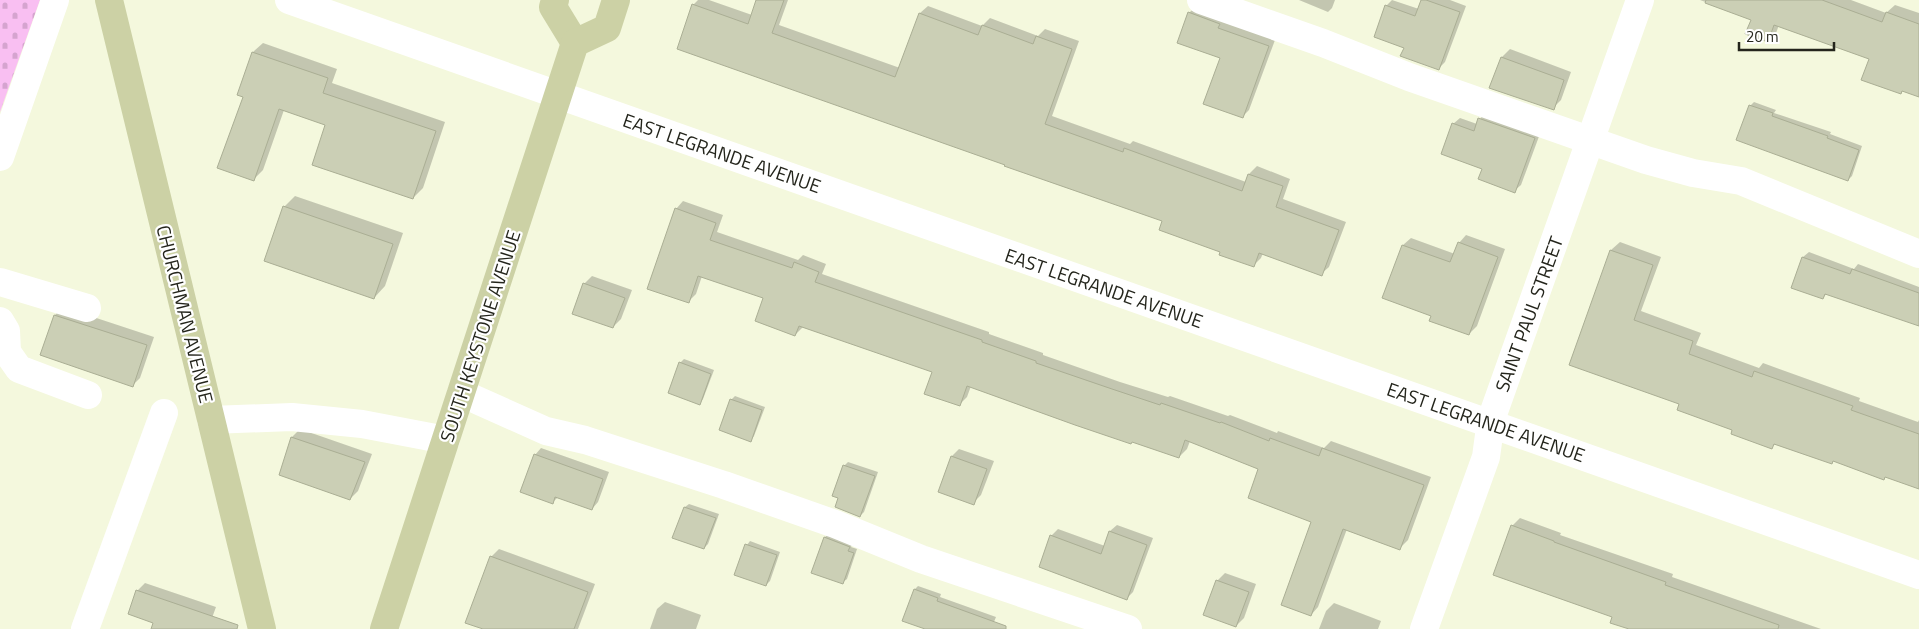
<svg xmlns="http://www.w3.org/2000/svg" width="1919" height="629" font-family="'Titillium Web',sans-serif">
  <defs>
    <pattern id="cemetery-stones" width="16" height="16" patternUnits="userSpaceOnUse" patternTransform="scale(1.25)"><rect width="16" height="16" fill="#f9bff2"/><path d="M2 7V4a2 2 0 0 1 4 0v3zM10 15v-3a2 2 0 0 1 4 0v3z" fill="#d5a4cf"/></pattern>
  </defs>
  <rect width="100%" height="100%" fill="#f4f8dd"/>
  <polygon fill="url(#cemetery-stones)" points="0,0 40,0 0,112"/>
  <g fill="#0003">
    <polygon points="698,0 709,0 752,15 758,0 788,0 779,25 900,68 920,13 928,6 982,26 990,18 1038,36 1045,29 1079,41 1052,116 1130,144 1133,141 1246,182 1249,174 1257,166 1290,179 1283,199 1346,222 1329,267 1321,274 1263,253 1261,258 1253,266 1164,220 693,5"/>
    <polygon points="1299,0 1335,0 1332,8 1328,12"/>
    <polygon points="1392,0 1419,9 1422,0 1450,0 1466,6 1445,62 1438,69 1405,47 1386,6"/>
    <polygon points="1700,0 1851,0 1886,13 1895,5 1919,13 1919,96 1903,90 1901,93 1870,58 1779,25 1776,33 1768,41 1752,19"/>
    <polygon points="1196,6 1275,40 1249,110 1242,117 1222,58 1189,13"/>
    <polygon points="263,43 337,69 332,83 445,122 423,188 413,198 327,125 284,110 263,170 254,179 244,96 239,94 253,52"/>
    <polygon points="1510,49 1571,72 1561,100 1553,108 1491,88 1502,57"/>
    <polygon points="1754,102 1776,110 1774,113 1831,132 1830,134 1862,146 1852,176 1848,180 1750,106"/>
    <polygon points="1486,112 1541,131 1521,185 1514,191 1483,168 1453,124 1460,118 1477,124 1480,119"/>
    <polygon points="295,196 403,233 385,286 374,298 284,207"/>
    <polygon points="683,201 723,215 717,232 798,260 803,255 826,264 822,274 989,332 989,334 1043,353 1043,355 1120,382 1168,397 1170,396 1228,416 1230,415 1277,433 1278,431 1324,448 1331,441 1431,477 1408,540 1400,548 1347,529 1318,607 1311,615 1313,521 1260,468 1190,441 1187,449 1179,457 971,386 967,397 959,405 934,371 803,327 795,335 765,298 702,276 696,294 688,302 676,209"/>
    <polygon points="1466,235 1505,249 1477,326 1469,334 1432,315 1403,245 1411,238 1455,254 1459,243"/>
    <polygon points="1620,242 1661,257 1641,311 1701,333 1696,345 1759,368 1763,363 1860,398 1859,401 1918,422 1919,420 1919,487 1886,476 1884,478 1834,460 1831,463 1776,443 1771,448 1680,403 1570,364 1611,250"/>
    <polygon points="1809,252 1854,269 1858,264 1919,287 1919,325 1827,293 1823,298 1793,287 1803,257"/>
    <polygon points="592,276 632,290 621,319 613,327 574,313 585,283"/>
    <polygon points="63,307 154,337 140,378 133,385 42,355 55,315"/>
    <polygon points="684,359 714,370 703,399 700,403 680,363"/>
    <polygon points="735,396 765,407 754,436 751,440 731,400"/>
    <polygon points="300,429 372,454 358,491 350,499 281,474 292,437"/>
    <polygon points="541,448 609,472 598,502 592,509 558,497 553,502 535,455"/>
    <polygon points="959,449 994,461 981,495 973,503 952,456"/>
    <polygon points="848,462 878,472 864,512 860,516 844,466"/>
    <polygon points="689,504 719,514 708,544 704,548 685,507"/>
    <polygon points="1520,518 1561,533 1560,535 1673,574 1672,577 1821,629 1633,629 1614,617 1512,526"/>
    <polygon points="1117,525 1153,538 1133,592 1127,598 1051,536 1058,529 1105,546 1110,531"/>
    <polygon points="829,534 853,543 851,547 857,549 847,579 843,582 813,572 825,537"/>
    <polygon points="750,541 780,552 770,581 766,585 736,574 747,545"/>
    <polygon points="499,549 595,584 578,629 486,629 491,557"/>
    <polygon points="1225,573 1256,584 1244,618 1236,626 1217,581"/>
    <polygon points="145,583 216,607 208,629 152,629 155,622 130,613 138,590"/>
    <polygon points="918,586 941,594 940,597 996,617 991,629 928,629 915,589"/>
    <polygon points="665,602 701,615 696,629 650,629 657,609"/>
    <polygon points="1334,603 1381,621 1378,629 1319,629 1326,611"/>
  </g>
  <g fill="#cbcfb5" stroke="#aaae94">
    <polygon points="756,0 784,0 772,33 895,77 919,13 978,35 982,25 1033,44 1036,36 1072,49 1045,124 1123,152 1124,148 1242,191 1248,174 1283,186 1276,207 1339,230 1322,276 1259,253 1254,267 1219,255 1220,252 1159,230 1162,221 1004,166 1005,165 677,49 692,4 748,24"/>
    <polygon points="1421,0 1426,0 1460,12 1439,70 1400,56 1404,48 1374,37 1385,5 1415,16"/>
    <polygon points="1706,0 1822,0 1882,22 1886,12 1919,24 1919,97 1902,91 1901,94 1861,80 1869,59 1774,25 1768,42 1745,34 1751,20 1705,3"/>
    <polygon points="1188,12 1220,24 1218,28 1269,46 1243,118 1203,104 1220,58 1177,43"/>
    <polygon points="252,52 328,78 323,93 436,131 413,199 312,165 325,125 279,109 254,181 217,168 243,97 237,95"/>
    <polygon points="1501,57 1564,80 1554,110 1489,88"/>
    <polygon points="1749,105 1773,113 1772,116 1828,136 1827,138 1859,150 1848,181 1736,140"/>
    <polygon points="1478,118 1535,138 1515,193 1478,179 1482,169 1441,154 1452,123 1474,131"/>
    <polygon points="283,206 393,244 374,299 264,261"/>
    <polygon points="675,208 716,223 710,240 792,268 794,262 819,272 815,282 982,340 982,342 1036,361 1036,363 1112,389 1160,405 1161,403 1220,423 1221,422 1269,441 1270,438 1319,456 1322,448 1424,485 1400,550 1343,529 1311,616 1281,605 1311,522 1248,498 1258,469 1185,440 1179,458 1132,442 1131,444 1075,425 967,386 960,406 924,394 932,372 799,326 795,336 755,321 763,298 698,276 689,303 647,289"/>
    <polygon points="1458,242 1498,257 1469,335 1429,321 1431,316 1382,298 1402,245 1450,262"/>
    <polygon points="1610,250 1653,265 1634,320 1693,341 1689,354 1752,377 1754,371 1853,406 1851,410 1919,434 1919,489 1885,477 1884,480 1833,461 1832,464 1774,444 1772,449 1731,434 1732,430 1677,410 1679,404 1569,365"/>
    <polygon points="1802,257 1850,274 1852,269 1919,293 1919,326 1825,294 1823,299 1791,288"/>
    <polygon points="583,283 625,298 613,328 572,314"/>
    <polygon points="54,315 147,345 133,387 40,355"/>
    <polygon points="679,362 711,374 700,405 668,393"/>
    <polygon points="730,399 762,410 751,442 719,430"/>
    <polygon points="291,437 365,462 350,500 279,475"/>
    <polygon points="534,454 603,479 592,510 555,497 553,504 520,492"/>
    <polygon points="951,456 987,469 974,505 938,492"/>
    <polygon points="843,465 875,476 860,517 835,507 838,498 832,496"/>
    <polygon points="684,507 716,518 704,549 672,538"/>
    <polygon points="1511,525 1554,541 1554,542 1666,582 1665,585 1779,625 1778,629 1629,629 1610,623 1612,617 1493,575"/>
    <polygon points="1109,531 1147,545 1127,600 1039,567 1050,535 1101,554"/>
    <polygon points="824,537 850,547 848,551 854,553 843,584 811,573"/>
    <polygon points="745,544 777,555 766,586 734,575"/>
    <polygon points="490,556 588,592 574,629 483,629 465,623"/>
    <polygon points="1216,580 1249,592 1236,627 1203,615"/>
    <polygon points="914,589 938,598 937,601 1006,626 1006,629 925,629 902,621"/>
    <polygon points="136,590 238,625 237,629 151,629 153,623 128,614"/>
  </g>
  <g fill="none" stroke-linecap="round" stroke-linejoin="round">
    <g stroke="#fff" stroke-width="28">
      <polyline points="289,0 1919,575"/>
      <polyline points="1201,0 1323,43 1409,77 1646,160 1693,173 1741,181 1919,254"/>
      <polyline points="0,157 55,0"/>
      <polyline points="0,282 87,308"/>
      <polyline points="0,321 6,331 7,352 19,369 88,395"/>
      <polyline points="461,393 546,431 585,440 724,485 835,524 921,559 1128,629"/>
      <polyline points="211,420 292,417 362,424 446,440"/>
      <polyline points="85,629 164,413"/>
      <polyline points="1424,629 1486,457 1491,420 1640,0"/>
    </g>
    <g stroke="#ccd1a5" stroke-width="28">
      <polyline points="109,0 262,629"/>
      <polyline points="555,0 553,7 575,43"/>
      <polyline points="384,629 575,43 607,28 616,0"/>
    </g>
  </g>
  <g text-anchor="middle" stroke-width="4.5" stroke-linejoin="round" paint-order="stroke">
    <g font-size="19" fill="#24251c" stroke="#fff">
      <text transform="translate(722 153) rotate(19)" y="7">EAST LEGRANDE AVENUE</text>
      <text transform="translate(1104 288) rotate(19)" y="7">EAST LEGRANDE AVENUE</text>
      <text transform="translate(185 314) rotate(76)" y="7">CHURCHMAN AVENUE</text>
      <text transform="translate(1529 314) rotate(-70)" y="7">SAINT PAUL STREET</text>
      <text transform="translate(480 336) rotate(-72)" y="7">SOUTH KEYSTONE AVENUE</text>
      <text transform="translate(1486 422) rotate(19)" y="7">EAST LEGRANDE AVENUE</text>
    </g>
  </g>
  <path d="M1739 42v8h95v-8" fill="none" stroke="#24251c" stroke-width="2.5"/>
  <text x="1746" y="42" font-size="15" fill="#24251c" stroke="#ffffff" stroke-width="4" paint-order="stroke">20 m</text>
</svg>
